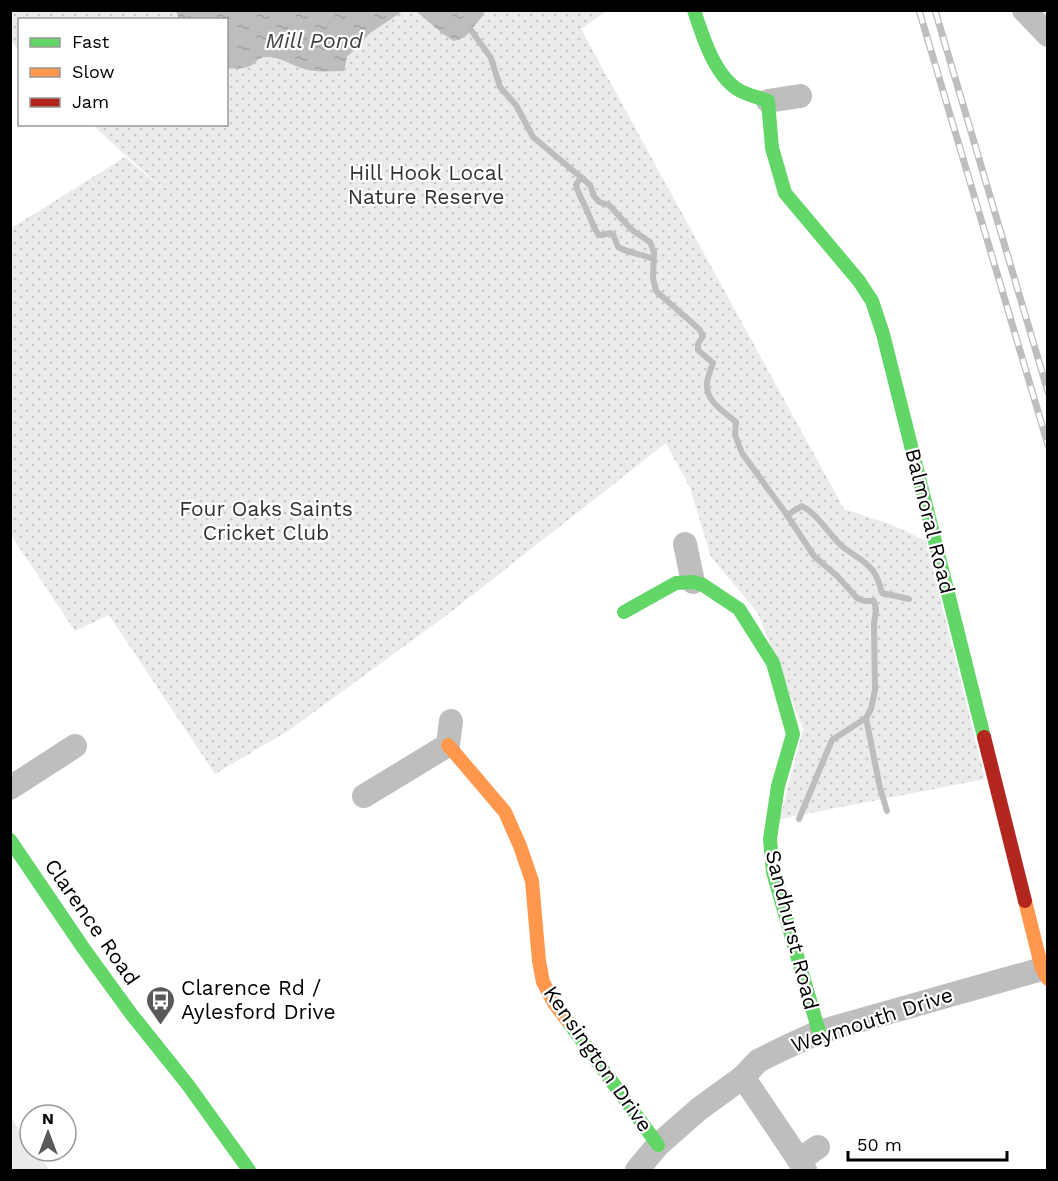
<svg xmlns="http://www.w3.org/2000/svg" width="1058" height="1181" font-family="'Work Sans',sans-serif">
  <defs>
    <pattern id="park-dots" width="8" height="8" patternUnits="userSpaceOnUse" patternTransform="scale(1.5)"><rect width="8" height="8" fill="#ebebeb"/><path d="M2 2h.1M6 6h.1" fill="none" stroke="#c8c8c8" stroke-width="1.8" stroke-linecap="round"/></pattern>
    <pattern id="water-ripples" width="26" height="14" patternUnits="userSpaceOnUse" patternTransform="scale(1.5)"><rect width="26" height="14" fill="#bdbdbd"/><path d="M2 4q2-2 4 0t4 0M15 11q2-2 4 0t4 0" fill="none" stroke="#a1a1a1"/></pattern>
  </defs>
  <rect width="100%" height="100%" fill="#fff"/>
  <polygon fill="url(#park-dots)" points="10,11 607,11 581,29 844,509 890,524 926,541 985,779 780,819 803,729 758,613 711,557 690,488 666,443 447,615 288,731 215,774 109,615 75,631 11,535 10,229 125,157 170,195 113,144 93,125 226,124 226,20 20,20 19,50 11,41"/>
  <polygon fill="#ebebeb" points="10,1117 30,1144 30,1151 35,1151 50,1170 11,1170"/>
  <g fill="url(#water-ripples)">
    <path d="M 176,11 L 176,10 L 403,11 L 370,33 L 347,57 L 344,71 C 330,71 314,73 301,68 C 290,64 279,56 266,57 C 258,57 256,63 250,66 C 243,69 233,69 227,68 L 226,20 L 179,19 Z"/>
    <polygon points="416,11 485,10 485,11 481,18 465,37 454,41 443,34"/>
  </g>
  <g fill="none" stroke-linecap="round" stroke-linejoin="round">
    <g stroke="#bdbdbd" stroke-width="6">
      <path d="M 471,30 L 491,58 L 500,87 L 516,105 L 533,137 L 590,185 L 594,196 L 599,202 L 609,205 L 632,230 L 650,242 L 654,252 L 653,278 L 656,291 L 699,329 L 703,336 L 698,344 L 698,350 L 713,363 C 710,371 706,380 707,388 C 708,402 725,413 736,422 L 735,435 L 742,453 L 787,515 L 814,556 L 837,576 L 857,598 L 864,601 L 874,601 L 876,609 L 874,624 L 875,690 L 871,709 L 866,718 L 832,740 L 799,819"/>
      <path d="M 581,177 L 576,185 C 579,196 584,203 588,213 C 592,221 593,228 599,235 L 603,235 L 609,233 L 613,234 L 618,247 C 629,253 641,254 653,259"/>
      <path d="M 787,515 L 802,506 C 820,516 828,534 843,547 C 853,555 866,561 873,571 C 878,577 880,586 882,593 L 909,599"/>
      <polyline points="866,718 880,788 887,811"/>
    </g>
    <g stroke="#bebebe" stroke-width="24">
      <polyline points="1024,10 1048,35"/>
      <polyline points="768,101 800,96"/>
      <polyline points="685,544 693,582"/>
      <polyline points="10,788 75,746"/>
      <polyline points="364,796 448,745 451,721"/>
      <polyline points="743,1077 799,1160"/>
      <polyline points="637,1170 658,1145 699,1109 743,1077 758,1061 780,1050 819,1032 1042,969"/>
      <polyline points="805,1170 799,1160 818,1147"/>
    </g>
    <g stroke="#63d668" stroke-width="14">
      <path d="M 694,10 C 702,35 714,74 737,89 C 746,95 758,97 768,101 L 772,148 L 785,193 L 859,281 L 872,301 L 883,334 L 984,737"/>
      <polyline points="624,612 676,583 693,582 703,585 739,609 773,663 793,734 778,786 770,839 773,872 819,1032"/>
      <polyline points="10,840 84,949 132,1015 188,1085 249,1170"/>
      <polyline points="567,1020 658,1145"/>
    </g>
    <g stroke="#ff974d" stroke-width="14">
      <polyline points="448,745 505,812 520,846 532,881 539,961 543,982 554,1003 567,1020"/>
      <polyline points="1025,901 1042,969 1048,979"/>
    </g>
    <polyline stroke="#b3261e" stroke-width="14" points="984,737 1025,901"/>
    <defs>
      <g id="rail">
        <polyline points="919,10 1048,445"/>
        <polyline points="935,10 1048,392"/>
      </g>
    </defs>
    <use href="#rail" stroke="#bebebe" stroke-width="7"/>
    <use href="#rail" stroke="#fff" stroke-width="4.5" stroke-dasharray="14" stroke-linecap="butt"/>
  </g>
  <defs>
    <symbol id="bus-pin" viewBox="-11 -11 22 30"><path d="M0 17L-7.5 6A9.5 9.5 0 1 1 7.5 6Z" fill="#595959" stroke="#fff"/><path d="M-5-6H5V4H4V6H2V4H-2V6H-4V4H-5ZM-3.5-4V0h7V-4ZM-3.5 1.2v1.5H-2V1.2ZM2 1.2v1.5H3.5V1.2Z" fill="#fff"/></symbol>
  </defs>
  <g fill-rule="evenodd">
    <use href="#bus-pin" x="144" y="984" width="33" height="45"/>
  </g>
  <g text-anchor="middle" stroke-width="4.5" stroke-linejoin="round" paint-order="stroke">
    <g font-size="21" fill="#313131" stroke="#fff">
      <text x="426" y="180">Hill Hook Local<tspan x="426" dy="24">Nature Reserve</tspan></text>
      <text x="266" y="516">Four Oaks Saints<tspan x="266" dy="24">Cricket Club</tspan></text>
    </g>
    <g font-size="21" fill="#000" stroke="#fff">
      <text transform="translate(930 521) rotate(76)" y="7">Balmoral Road</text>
      <text transform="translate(92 922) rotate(55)" y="7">Clarence Road</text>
      <text transform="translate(792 930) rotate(76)" y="7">Sandhurst Road</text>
      <text transform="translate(872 1020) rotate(-18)" y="7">Weymouth Drive</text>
      <text transform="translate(598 1059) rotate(55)" y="7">Kensington Drive</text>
    </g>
    <g font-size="21" fill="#000" stroke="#fff" text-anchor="start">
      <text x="181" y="995">Clarence Rd /<tspan x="181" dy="24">Aylesford Drive</tspan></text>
    </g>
    <g font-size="22" font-style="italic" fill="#424242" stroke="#fff">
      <text x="314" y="48">Mill Pond</text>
    </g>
  </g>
  <rect width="1058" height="1181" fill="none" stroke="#000000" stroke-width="24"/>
  <rect x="18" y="18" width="210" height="108" fill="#ffffff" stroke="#999999" stroke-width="1.5"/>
  <rect x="30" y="38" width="30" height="9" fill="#63d668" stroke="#999999" stroke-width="1.5"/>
  <text x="72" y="48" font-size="18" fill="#000000">Fast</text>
  <rect x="30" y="68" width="30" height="9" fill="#ff974d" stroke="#999999" stroke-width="1.5"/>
  <text x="72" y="78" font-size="18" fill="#000000">Slow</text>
  <rect x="30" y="98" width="30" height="9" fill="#b3261e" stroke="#999999" stroke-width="1.5"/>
  <text x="72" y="108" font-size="18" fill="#000000">Jam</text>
  <g transform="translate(48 1133)"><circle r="28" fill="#ffffff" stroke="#999999" stroke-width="1.5"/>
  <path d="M0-4.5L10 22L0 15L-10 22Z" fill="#595959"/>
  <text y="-9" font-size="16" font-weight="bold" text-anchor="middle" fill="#000000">N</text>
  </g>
  <path d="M848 1151v9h159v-9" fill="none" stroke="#000000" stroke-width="3"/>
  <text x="857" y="1151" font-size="18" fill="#000000" stroke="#ffffff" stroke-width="4.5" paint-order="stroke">50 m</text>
</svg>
